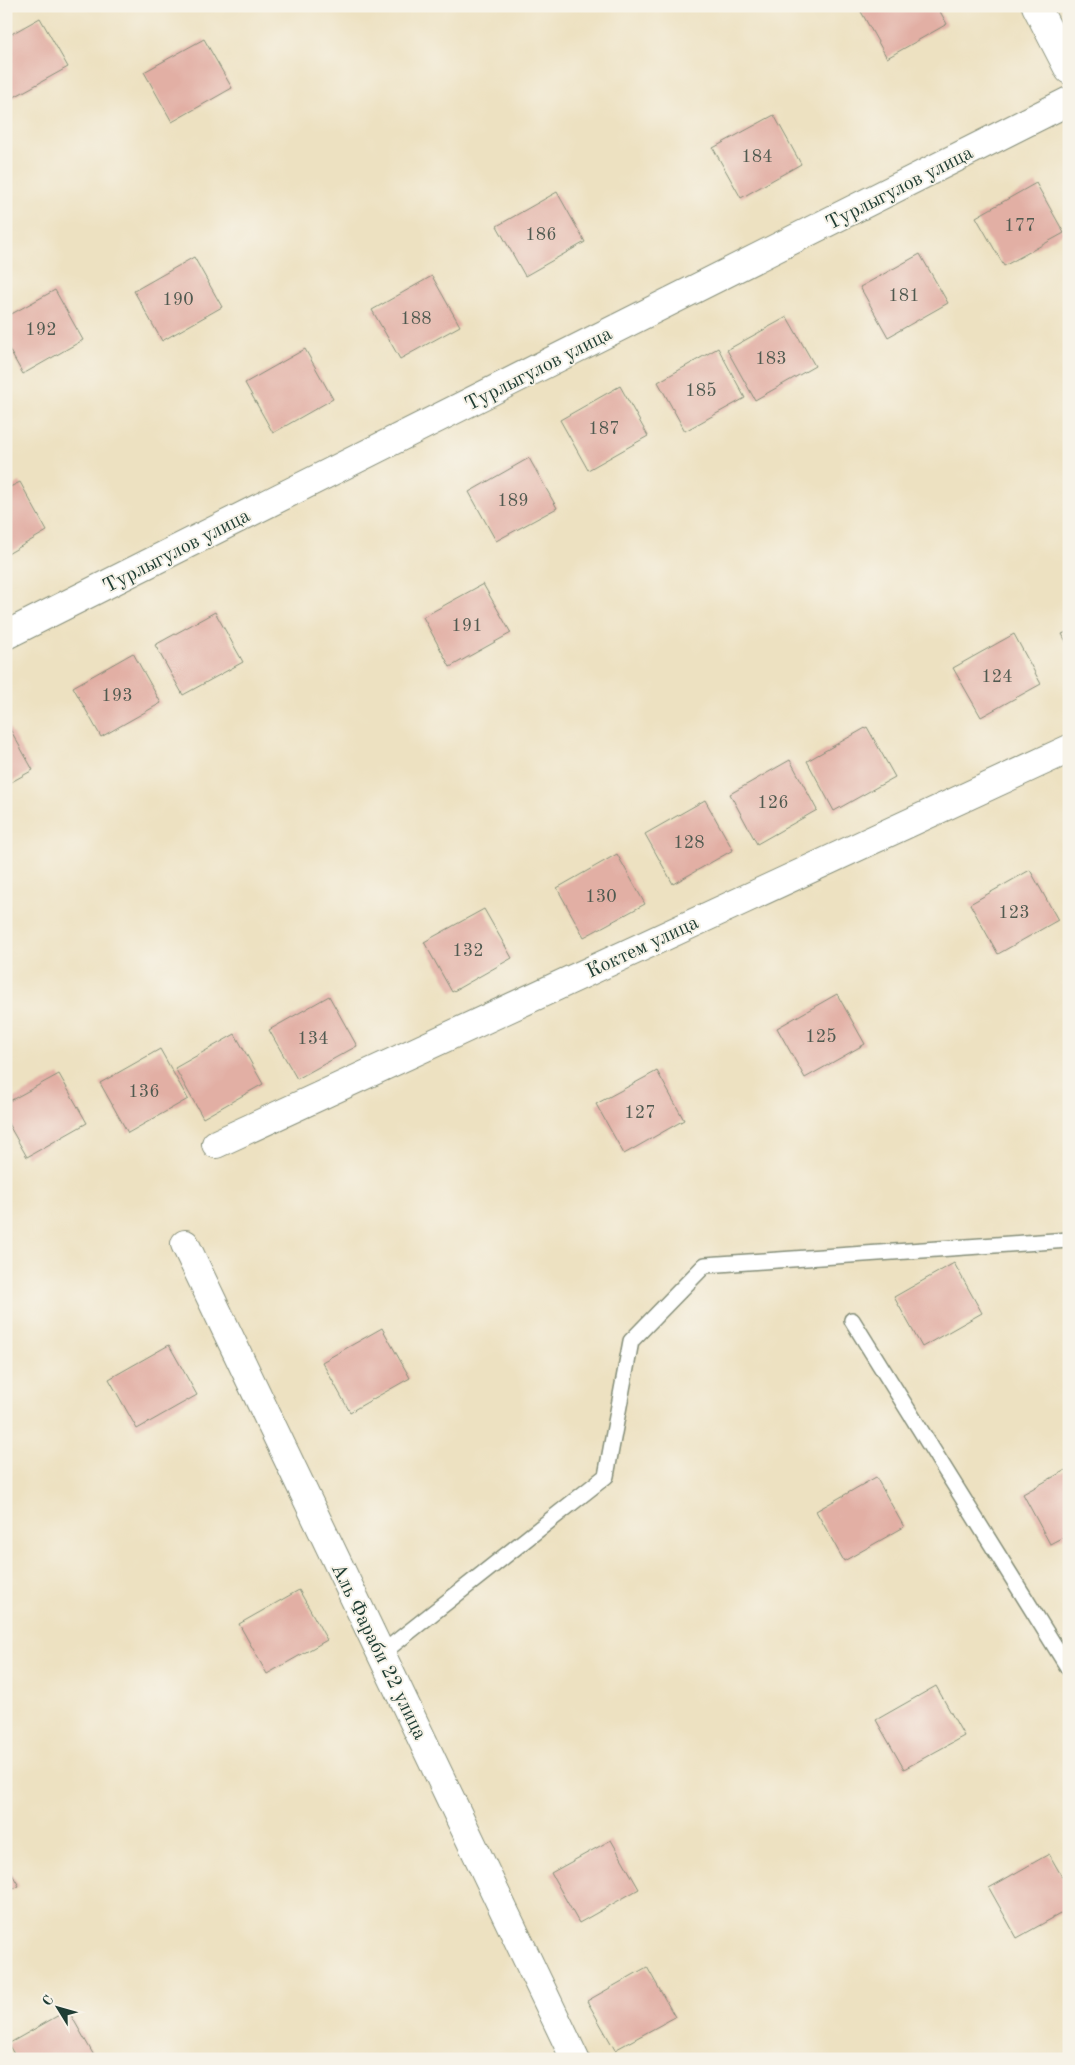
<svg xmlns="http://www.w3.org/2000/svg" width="1075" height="2065" font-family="'Old Standard TT',serif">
  <rect width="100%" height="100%" fill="#f7f3e8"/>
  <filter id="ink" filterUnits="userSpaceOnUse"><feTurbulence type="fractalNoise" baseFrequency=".02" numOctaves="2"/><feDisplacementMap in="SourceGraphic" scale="10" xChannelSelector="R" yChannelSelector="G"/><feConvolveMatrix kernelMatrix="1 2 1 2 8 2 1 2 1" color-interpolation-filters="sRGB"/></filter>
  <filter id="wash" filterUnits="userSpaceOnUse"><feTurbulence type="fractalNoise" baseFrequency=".0096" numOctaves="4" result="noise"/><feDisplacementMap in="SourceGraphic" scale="20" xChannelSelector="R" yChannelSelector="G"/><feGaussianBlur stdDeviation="1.12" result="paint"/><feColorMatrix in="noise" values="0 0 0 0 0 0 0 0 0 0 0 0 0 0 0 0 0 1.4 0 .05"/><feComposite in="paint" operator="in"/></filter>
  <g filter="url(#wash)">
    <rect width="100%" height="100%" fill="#ede1c1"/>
    <g id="blocks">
      <g fill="#e2afa4">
        <polygon points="863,6 937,6 947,24 887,58 859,8"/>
        <polygon points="40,18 68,67 7,101 6,37"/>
        <polygon points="204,39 232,88 172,122 144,72"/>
        <polygon points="774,115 801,164 741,198 713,148"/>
        <polygon points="1036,183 1064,233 1004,266 976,217"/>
        <polygon points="557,192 585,242 525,276 497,226"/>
        <polygon points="920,254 948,303 888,337 860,287"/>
        <polygon points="194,257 222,307 162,341 134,291"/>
        <polygon points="432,276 460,326 400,359 372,310"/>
        <polygon points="55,290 83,340 23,374 6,344 6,317"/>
        <polygon points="787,317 815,366 755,400 727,350"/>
        <polygon points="718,348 745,398 685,431 658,382"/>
        <polygon points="305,349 333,399 273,433 245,383"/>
        <polygon points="620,386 648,436 588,470 560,420"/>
        <polygon points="529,458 557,508 496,541 469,492"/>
        <polygon points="20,482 47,531 6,555 6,489"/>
        <polygon points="483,584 511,633 450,667 423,617"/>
        <polygon points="215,612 243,662 183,695 155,645"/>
        <polygon points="1069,631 1069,647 1062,634"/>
        <polygon points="1014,634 1041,684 981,717 953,668"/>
        <polygon points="133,653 161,703 101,737 73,687"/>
        <polygon points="6,722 33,770 6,785"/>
        <polygon points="867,727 895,777 834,811 807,761"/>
        <polygon points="790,760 817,810 757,844 730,794"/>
        <polygon points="705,800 733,850 673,884 645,834"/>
        <polygon points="617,854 645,904 584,937 557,888"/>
        <polygon points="1030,870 1058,920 998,954 970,904"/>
        <polygon points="484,909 512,958 452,992 424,942"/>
        <polygon points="837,994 865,1044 805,1078 777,1028"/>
        <polygon points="329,996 357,1046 297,1079 269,1030"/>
        <polygon points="235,1034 263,1084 203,1118 175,1068"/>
        <polygon points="160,1049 188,1099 128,1133 100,1083"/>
        <polygon points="657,1071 684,1120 624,1154 596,1104"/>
        <polygon points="59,1074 87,1123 27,1157 6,1120 6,1103"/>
        <polygon points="954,1263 982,1313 922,1347 894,1297"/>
        <polygon points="382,1328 410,1378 350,1412 322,1362"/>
        <polygon points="169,1345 197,1395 137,1429 109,1379"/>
        <polygon points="1069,1468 1069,1534 1050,1544 1023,1494"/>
        <polygon points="876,1477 904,1527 844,1561 816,1511"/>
        <polygon points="299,1590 327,1640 267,1674 239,1624"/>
        <polygon points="936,1686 964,1736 904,1769 876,1720"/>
        <polygon points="611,1840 639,1889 579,1923 551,1873"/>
        <polygon points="1049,1854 1069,1889 1069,1909 1017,1938 989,1888"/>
        <polygon points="6,1864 19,1886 6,1893"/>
        <polygon points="647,1967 675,2017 615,2050 587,2001"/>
        <polygon points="68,2010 96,2059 17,2059 8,2044"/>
      </g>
    </g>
  </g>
  <g filter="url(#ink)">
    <use href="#blocks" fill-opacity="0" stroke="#868f7a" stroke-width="1"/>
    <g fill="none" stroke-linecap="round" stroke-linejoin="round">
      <defs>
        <g id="lane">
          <polyline points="852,1320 1069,1669"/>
          <polyline points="381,1654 606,1476 631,1341 705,1265 1069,1240"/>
        </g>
        <g id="street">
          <polyline points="1036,6 1069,70"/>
          <polyline points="6,635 1069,101"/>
          <polyline points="216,1144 1069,749"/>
          <polyline points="185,1244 575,2059"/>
        </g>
      </defs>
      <use href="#lane" stroke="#868f7a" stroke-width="18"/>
      <use href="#street" stroke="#868f7a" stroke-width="30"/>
      <use href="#lane" stroke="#fff" stroke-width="15"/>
      <use href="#street" stroke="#fff" stroke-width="28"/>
    </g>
  </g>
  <g text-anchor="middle" stroke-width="4" stroke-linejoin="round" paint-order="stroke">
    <g font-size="18" fill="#505a50">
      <text x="757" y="162">184</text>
      <text x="1020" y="231">177</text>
      <text x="541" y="240">186</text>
      <text x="904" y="301">181</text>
      <text x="178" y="305">190</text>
      <text x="416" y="324">188</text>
      <text x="41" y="335">192</text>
      <text x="771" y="364">183</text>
      <text x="701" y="396">185</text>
      <text x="604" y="434">187</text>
      <text x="513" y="506">189</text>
      <text x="467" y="631">191</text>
      <text x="997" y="682">124</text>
      <text x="117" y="701">193</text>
      <text x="773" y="808">126</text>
      <text x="689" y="848">128</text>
      <text x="601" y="902">130</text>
      <text x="1014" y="918">123</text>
      <text x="468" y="956">132</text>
      <text x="821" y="1042">125</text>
      <text x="313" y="1044">134</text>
      <text x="144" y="1097">136</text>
      <text x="640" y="1118">127</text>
    </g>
    <g font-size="20" fill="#1f3d34" stroke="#f7f3e8">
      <text transform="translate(899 187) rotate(-27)" y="7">Турлыгулов улица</text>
      <text transform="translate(538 368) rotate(-27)" y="7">Турлыгулов улица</text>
      <text transform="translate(176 550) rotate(-27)" y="7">Турлыгулов улица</text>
      <text transform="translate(642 946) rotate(-25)" y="7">Коктем улица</text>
      <text transform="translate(380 1651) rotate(64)" y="7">Аль Фараби 22 улица</text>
    </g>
  </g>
  <rect width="1075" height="2065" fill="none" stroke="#f7f3e8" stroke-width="25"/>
  <g transform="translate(58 2008) rotate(307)" stroke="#f7f3e8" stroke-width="4" paint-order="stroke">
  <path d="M0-4L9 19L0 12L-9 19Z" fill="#1f3d34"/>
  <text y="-8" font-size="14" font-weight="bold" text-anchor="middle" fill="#1f3d34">С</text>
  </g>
</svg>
